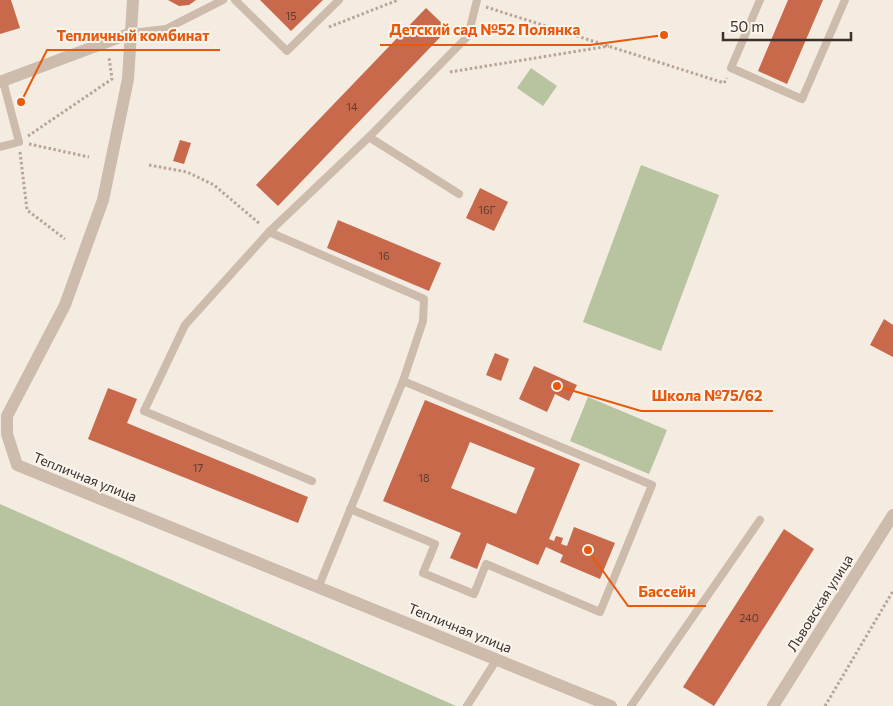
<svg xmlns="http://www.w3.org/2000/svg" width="893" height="706" font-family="Commissioner,sans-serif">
  <rect width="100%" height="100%" fill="#f4ebe1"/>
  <g fill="#b8c4a0">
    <polygon points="531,68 557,86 543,106 517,88"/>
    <polygon points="641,165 719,195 661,351 583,322"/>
    <polygon points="588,397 667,430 649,474 570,441"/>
    <polygon points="0,504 456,706 0,706"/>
  </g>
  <g fill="#c8694b" fill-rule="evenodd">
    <polygon points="0,0 11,0 20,28 0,34"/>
    <polygon points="168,0 196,0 189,5 179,6"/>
    <polygon points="260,0 323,0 291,31"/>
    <polygon points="788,0 823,0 787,84 758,71"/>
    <polygon points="426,8 448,29 278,206 256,185"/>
    <polygon points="180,140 191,143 184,164 173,161"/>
    <polygon points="480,188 508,202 494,231 466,218"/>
    <polygon points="338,220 441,263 429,291 327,248"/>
    <polygon points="884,319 893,325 893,357 870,345"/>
    <polygon points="495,353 509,359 501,381 486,375"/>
    <polygon points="534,366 577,385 569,401 555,394 547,412 519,399"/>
    <polygon points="108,388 137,399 127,423 308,497 298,523 88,439"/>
    <path d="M 425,400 L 580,464 L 549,539 L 554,541 L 556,536 L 563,538 L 561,544 L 567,546 L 574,527 L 615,543 L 600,579 L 560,562 L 563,555 L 546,547 L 538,565 L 487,543 L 477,569 L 450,558 L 461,533 L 383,501 ZM 470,442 L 535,468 L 516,514 L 451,488 Z"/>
    <polygon points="784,529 814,549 714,706 683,687"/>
  </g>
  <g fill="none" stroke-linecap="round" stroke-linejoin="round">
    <g stroke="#b9a596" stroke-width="3" stroke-dasharray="2.5 2.5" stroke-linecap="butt">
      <polyline points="486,7 724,83 727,78"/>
      <polyline points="329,27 398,0"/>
      <polyline points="450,72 609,46"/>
      <polyline points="28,136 112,79 109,57"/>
      <polyline points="29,144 89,157"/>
      <polyline points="20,152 27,210 65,239"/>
      <polyline points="149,165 187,172 214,185 260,224"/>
      <polyline points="825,706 893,591"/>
    </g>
    <g stroke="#cdbbac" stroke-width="8">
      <polyline points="235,0 287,51 339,0"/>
      <polyline points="760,0 731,68 802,99 845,0"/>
      <polyline points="131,33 166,29 223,0"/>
      <polyline points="369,137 459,194"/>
      <polyline points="0,147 19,142 3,81"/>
      <polyline points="269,232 424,299 423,321 403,381"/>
      <polyline points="312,481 144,411 185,325 269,232 369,137 468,36 477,0"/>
      <path d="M 318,588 C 346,519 375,450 403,381 L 652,485 L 600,612 L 486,564 L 474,594 L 423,573 L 435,544 L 350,509"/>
      <polyline points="467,706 497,659"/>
      <polyline points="631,706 760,520"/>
    </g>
    <g stroke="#cdbbac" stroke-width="12">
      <polyline points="133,0 128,79 103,200 65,305 7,416 7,434 17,465 611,706"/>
      <polyline points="0,82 131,33"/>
      <polyline points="773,706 893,515"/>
    </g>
  </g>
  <g text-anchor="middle" stroke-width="4" stroke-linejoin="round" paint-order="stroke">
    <g font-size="11" fill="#5e3e33">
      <text x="291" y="20">15</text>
      <text x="352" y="111">14</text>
      <text x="487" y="214">16Г</text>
      <text x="384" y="260">16</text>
      <text x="198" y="472">17</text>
      <text x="424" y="482">18</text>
      <text x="749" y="622">240</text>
    </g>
    <g font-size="14" fill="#3b302b" stroke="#fbf5ee">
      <text transform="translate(85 477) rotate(22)" y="5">Тепличная улица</text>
      <text transform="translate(820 603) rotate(-58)" y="5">Львовская улица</text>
      <text transform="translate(460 628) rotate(22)" y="5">Тепличная улица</text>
    </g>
  </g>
  <path fill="none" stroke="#e8590c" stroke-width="2" d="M664 35L590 45H380M21 102L47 50H220M557 386L641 411H773M588 550L628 606H706"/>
  <g fill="#e8590c" stroke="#fbf5ee" stroke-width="2">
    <circle cx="664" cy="35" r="5"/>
    <circle cx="21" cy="102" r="5"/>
    <circle cx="557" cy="386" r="5"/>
    <circle cx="588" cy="550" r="5"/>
  </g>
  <g font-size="15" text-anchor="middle" font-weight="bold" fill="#e8590c" stroke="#fbf5ee" stroke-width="4" stroke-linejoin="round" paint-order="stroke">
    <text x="485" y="35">Детский сад №52 Полянка</text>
    <text x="133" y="41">Тепличный комбинат</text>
    <text x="707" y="401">Школа №75/62</text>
    <text x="667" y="597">Бассейн</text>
  </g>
  <path d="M723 32v8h128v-8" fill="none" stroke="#3b302b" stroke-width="2.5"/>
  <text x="730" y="32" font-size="15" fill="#3b302b" stroke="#fbf5ee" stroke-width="4" paint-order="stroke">50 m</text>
</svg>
